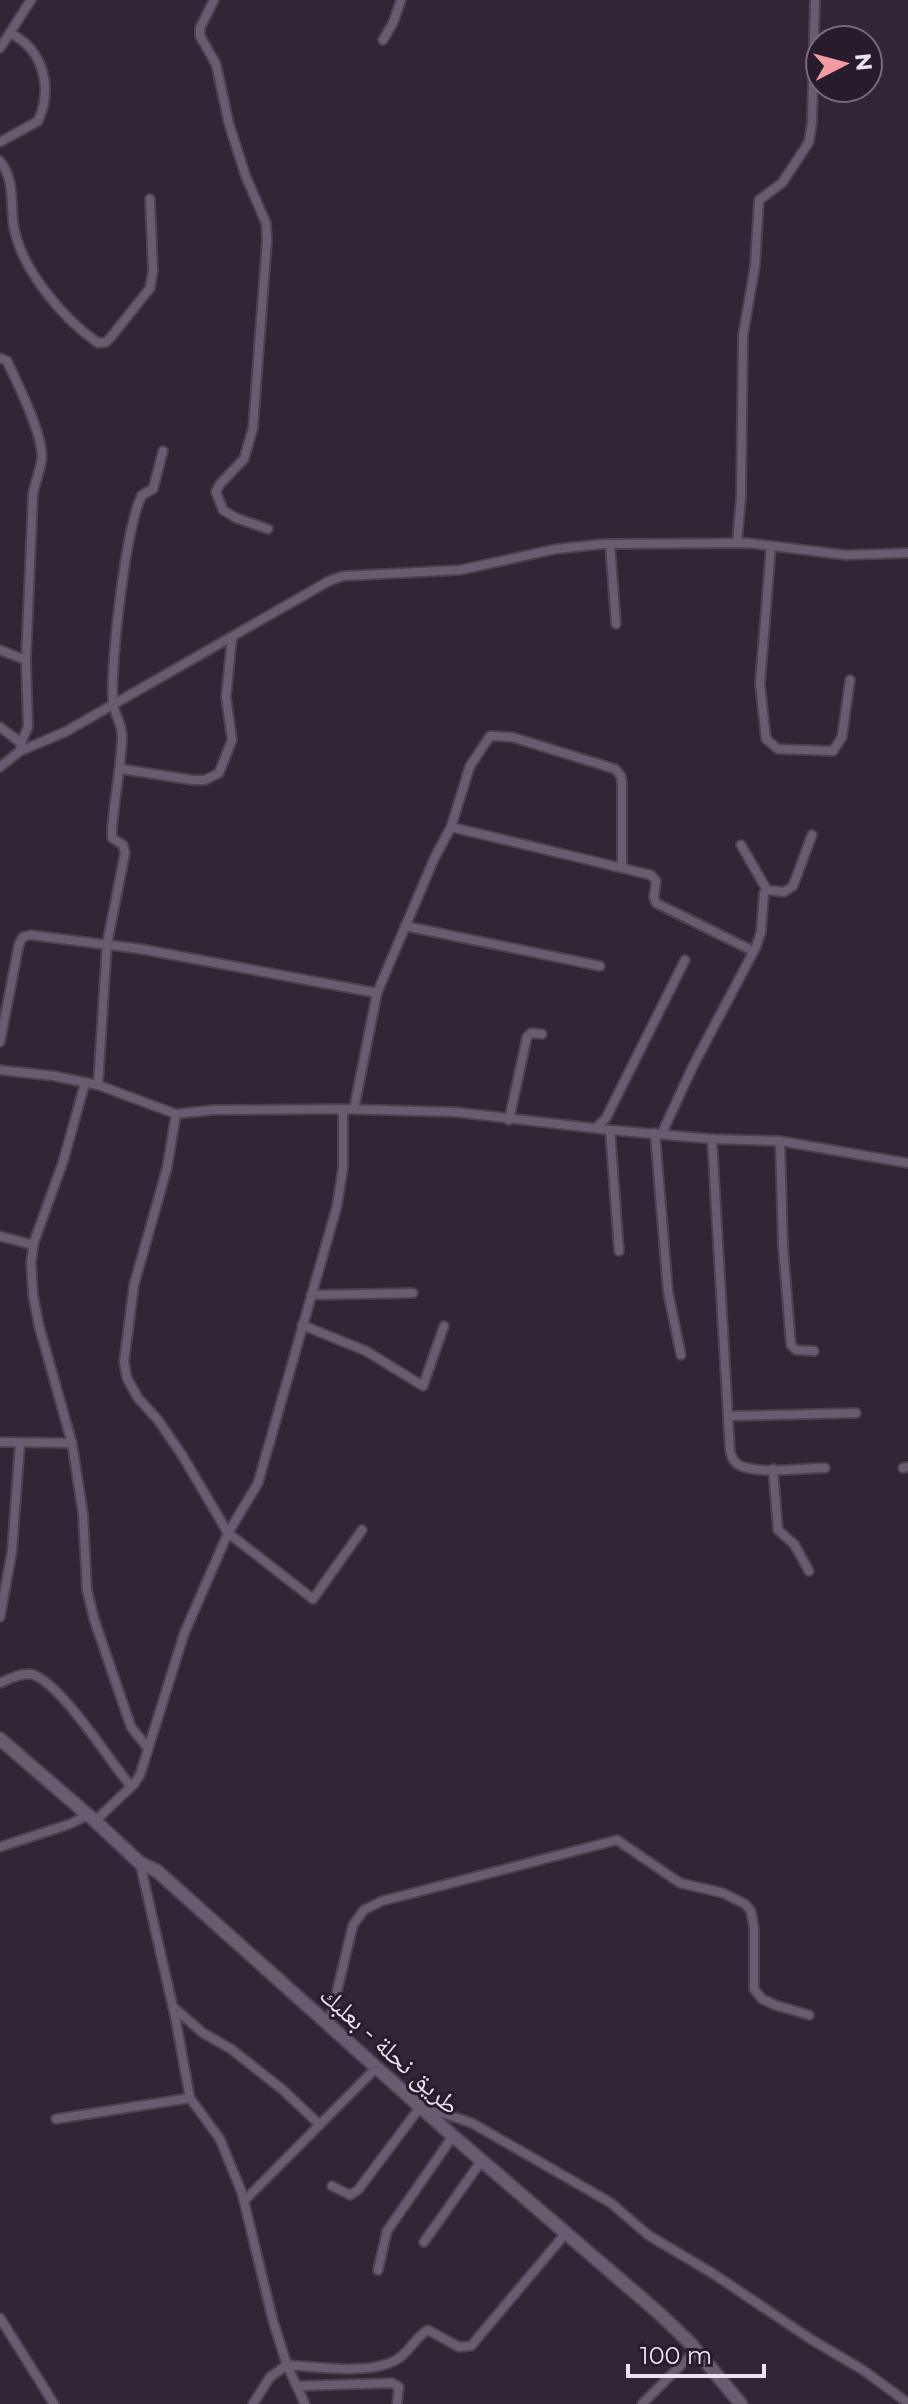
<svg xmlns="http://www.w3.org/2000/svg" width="908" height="2404" font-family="Montserrat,'Noto Naskh Arabic',sans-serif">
  <rect width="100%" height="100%" fill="#312536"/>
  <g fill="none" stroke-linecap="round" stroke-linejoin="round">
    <defs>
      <g id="street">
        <polyline points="214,0 200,28 200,36 216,64 229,124 246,177 266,223 267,240 253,428 244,459 220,484 216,492 223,510 236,518 268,529"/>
        <polyline points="383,40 393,23 401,0"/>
        <polyline points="0,48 31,0"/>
        <path d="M 0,142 L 38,121 C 53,88 44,50 10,33"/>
        <path d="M 0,161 C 14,179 11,200 13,221 C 18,266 62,318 98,343 L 106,342 L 111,337 L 150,288 L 153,271 L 150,199"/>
        <path d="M 0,358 L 7,361 C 17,383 47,441 41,463 C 39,474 35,483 33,494 L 26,660 L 28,727 L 21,743 L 20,751"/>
        <polyline points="737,543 741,497 743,335 755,266 759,200 782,183 809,142 812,122 815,0"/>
        <polyline points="610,544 616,624"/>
        <polyline points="771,546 760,684 766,739 778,749 833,751 842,737 850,680"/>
        <polyline points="0,650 26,660"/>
        <polyline points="0,727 21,743"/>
        <polyline points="0,767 20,751 65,732 329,581 343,576 460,570 556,549 603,544 748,543 846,555 908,553"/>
        <polyline points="121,769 193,780 205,780 219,773 232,740 226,697 232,638"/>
        <polyline points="451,827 651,875 656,881 654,897 656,903 753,951"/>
        <polyline points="741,845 767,890"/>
        <polyline points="405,926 600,966"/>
        <polyline points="0,1042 19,944 23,937 30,935 141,949 377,993"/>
        <polyline points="0,1070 54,1076 98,1085 176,1114 213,1110 343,1109 455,1112 610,1130 712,1139 780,1141 908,1163"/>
        <polyline points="85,1083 63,1162 34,1242 31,1262 33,1295 39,1326 72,1443 83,1514 87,1590 94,1619 131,1727 147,1747"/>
        <path d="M 98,1085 L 107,944 L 125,853 L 123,845 L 112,838 L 112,830 C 114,799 121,769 122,738 C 123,724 114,715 113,702 C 110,664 126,526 142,495 L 153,489 L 163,451"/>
        <polyline points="354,1109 377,993 434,859 451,827 470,766 490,736 512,737 615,769 621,776 622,784 622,867"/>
        <polyline points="176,1114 167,1168 134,1285 124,1362 127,1378 138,1398 158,1420 182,1455 228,1533 313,1599 362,1530"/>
        <polyline points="509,1120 527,1037 531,1033 542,1034"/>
        <polyline points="596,1128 606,1118 685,960"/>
        <polyline points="610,1130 619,1251"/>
        <polyline points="655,1133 668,1292 681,1355"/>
        <polyline points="662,1133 693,1066 756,947 761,932 764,893 767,890 784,892 793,886 812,835"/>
        <path d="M 712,1139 L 730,1451 C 732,1458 734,1463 741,1466 C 760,1474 803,1468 825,1468"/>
        <polyline points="780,1141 783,1247 791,1345 796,1350 814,1351"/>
        <polyline points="0,1236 33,1245"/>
        <polyline points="311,1295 413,1293"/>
        <polyline points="302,1325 366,1351 423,1386 444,1326"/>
        <polyline points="730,1416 856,1413"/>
        <polyline points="0,1442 72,1443"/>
        <polyline points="903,1468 908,1467"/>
        <polyline points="773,1469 778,1530 794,1544 809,1571"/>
        <polyline points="0,1617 12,1551 20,1443"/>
        <path d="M 0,1683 C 9,1679 20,1673 30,1674 C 59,1679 110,1762 130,1785"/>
        <polyline points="95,1821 134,1784 140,1775 184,1634 228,1533 258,1483 337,1206 343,1168 343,1109"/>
        <polyline points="0,1847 70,1824 88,1815"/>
        <polyline points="140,1863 176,2021 190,2098 220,2139 242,2193 273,2321 287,2365 270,2377 253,2404"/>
        <polyline points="173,2007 203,2033 231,2049 283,2090 320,2125"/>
        <polyline points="329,2024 353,1925 364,1910 382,1901 617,1840 680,1883 723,1893 745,1904 751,1911 754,1928 754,1989 762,1999 775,2005 809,2015"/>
        <polyline points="56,2119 190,2098"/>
        <polyline points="332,2186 350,2195 358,2190 421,2106 472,2123 611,2203 648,2235 712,2273 812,2340 863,2370 908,2403"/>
        <polyline points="244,2201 377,2067"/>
        <polyline points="424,2242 477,2167 484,2162"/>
        <polyline points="378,2270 387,2231 453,2136"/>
        <polyline points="0,2318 54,2404"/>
        <polyline points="297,2386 392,2383 399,2387 397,2404"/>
        <path d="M 305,2404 L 287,2365 C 317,2367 369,2375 396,2360 C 409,2353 415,2337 428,2330 L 459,2347 L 471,2346 L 566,2233"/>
        <polyline points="642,2404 696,2350"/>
      </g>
      <polyline id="secondary" points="0,1739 95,1821 140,1863 157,1871 453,2136 660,2314 691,2344 741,2404"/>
    </defs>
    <use href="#street" stroke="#4b414f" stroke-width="12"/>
    <use href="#secondary" stroke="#4b414f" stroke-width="16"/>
    <use href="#street" stroke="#695c70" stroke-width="8"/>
    <use href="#secondary" stroke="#695c70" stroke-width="12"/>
  </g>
  <g text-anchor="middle" stroke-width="6" stroke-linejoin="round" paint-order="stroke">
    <g font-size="26" fill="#ebe3ef" stroke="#271b2c">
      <text transform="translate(390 2050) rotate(42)" y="9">طريق نحلة - بعلبك</text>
    </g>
  </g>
  <g transform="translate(844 64) rotate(84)"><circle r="38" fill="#271b2c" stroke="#756b7a" stroke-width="2"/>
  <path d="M0-6L14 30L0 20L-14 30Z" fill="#f49aa3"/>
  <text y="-12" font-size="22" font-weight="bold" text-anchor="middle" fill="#ebe3ef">N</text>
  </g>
  <path d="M628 2364v12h136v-12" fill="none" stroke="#ebe3ef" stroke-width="4"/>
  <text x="640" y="2364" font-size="24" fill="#ebe3ef" stroke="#271b2c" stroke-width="6" paint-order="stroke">100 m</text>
</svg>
